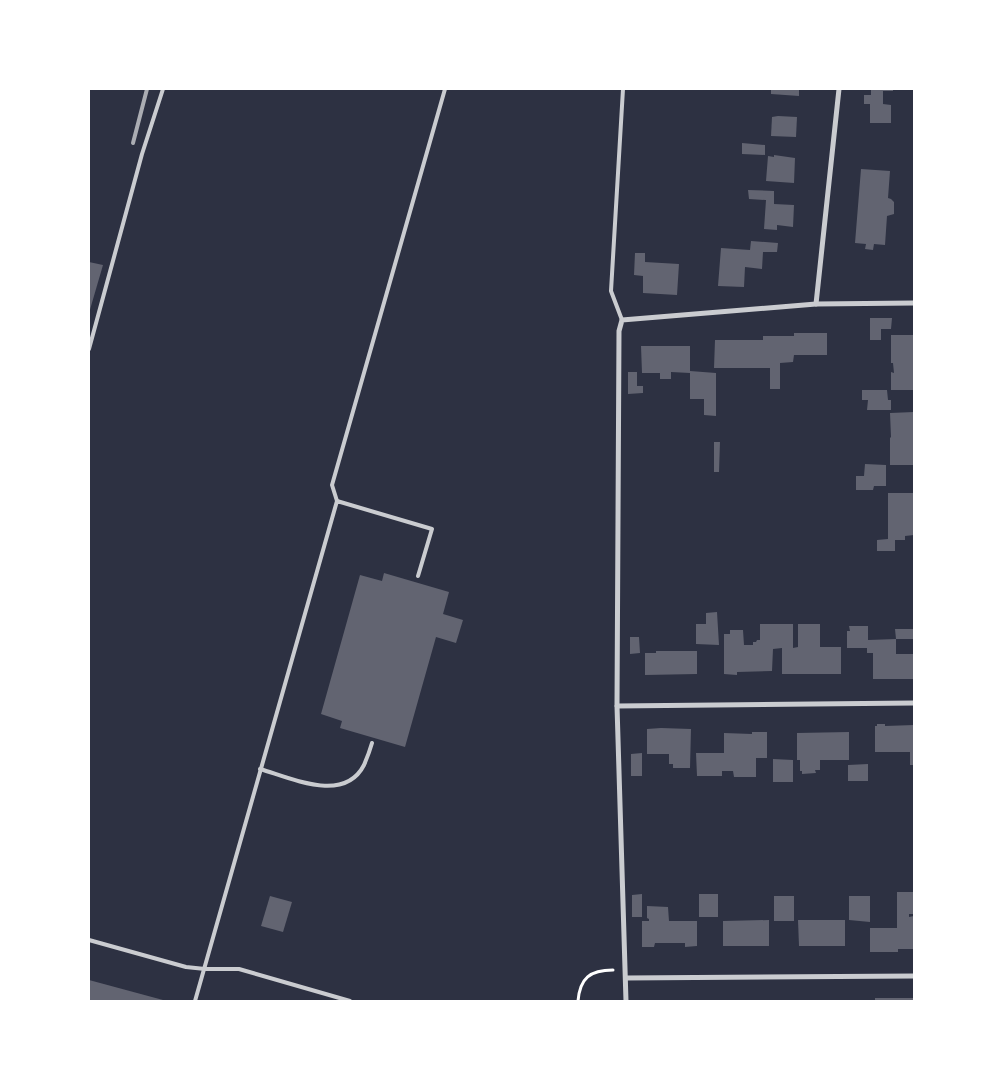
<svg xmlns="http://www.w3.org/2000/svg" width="1003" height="1090" font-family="'Titillium Web',sans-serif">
  <rect width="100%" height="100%" fill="#2d3142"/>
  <g fill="#626471">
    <polygon points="771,89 799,89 799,96 771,94"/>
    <polygon points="871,89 893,89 893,91 883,91 883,104 891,105 891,123 870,123 870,104 864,104 864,95 871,95"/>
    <polygon points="778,116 797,117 796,137 771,136 772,117"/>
    <polygon points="742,143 765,145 765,155 742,154"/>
    <polygon points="774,155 795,158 794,183 766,181 768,156 774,157"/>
    <polygon points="861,169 890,171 888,198 891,199 894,202 894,214 887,216 885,245 874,244 873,250 865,249 866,244 855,243"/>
    <polygon points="748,190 774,191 774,204 794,205 793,227 777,225 777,230 764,229 766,200 749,199"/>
    <polygon points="751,241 778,243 777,252 763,252 762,269 745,267 744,287 718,286 721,248 750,250"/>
    <polygon points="635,253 645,253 645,262 679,264 677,295 643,293 643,276 634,275"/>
    <polygon points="89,262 103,265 89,313"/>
    <polygon points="870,318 892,318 891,329 881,329 881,340 870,340"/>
    <polygon points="794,333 827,333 827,355 794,355 793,362 780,363 780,389 770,389 770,368 714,368 715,340 763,340 763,336 794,336"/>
    <polygon points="891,335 914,335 914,390 891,390 891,372 894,373 893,363 891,363"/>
    <polygon points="641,346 690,346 690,373 671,372 671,379 660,379 660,373 642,373"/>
    <polygon points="690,371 716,373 716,416 704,415 704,399 690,399"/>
    <polygon points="628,372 637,372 637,386 643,386 643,393 628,394"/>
    <polygon points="862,390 887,390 888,400 891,400 891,410 867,410 868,400 862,400"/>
    <polygon points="914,412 914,465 890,465 890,438 891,437 890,413"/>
    <polygon points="714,442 720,442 719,472 714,472"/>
    <polygon points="865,464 886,465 886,486 874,486 873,490 856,490 856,476 864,476"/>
    <polygon points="888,493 914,493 914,535 905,536 905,540 895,540 895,551 877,551 877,540 888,539"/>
    <polygon points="384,573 449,592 443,614 463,620 456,643 436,637 405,747 340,728 342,721 321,714 360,575 382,581"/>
    <polygon points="717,612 719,645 696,644 696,624 706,624 706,613"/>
    <polygon points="760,624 793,624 793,648 798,647 798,624 820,624 820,647 841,647 841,674 782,674 782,648 773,649 772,671 737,672 737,675 724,674 724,634 730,634 730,630 743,630 744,645 753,645 753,642 756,642 757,640 760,640"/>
    <polygon points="849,626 868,626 868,640 896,639 896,654 914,654 914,679 873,679 873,653 867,653 867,648 847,648 847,631 850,631"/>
    <polygon points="895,629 914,629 914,639 896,639"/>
    <polygon points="630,637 639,637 640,653 630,654"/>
    <polygon points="656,651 697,651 697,674 645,675 645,653 656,653"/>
    <polygon points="877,724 885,724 885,726 914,725 914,765 910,765 910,752 875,752 875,726 877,726"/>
    <polygon points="661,728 691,729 690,768 673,768 673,764 669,764 669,754 647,754 647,729"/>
    <polygon points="752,732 767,732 767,758 756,758 756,777 734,777 733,771 722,771 722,776 697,776 696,753 724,753 724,733 752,734"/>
    <polygon points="849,732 849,760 820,760 820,770 815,770 816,773 802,774 802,771 800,771 800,760 797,760 797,733"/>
    <polygon points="642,753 642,776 631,776 631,754"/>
    <polygon points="773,759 793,760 793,782 773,782"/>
    <polygon points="868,764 868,781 848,781 848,765"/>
    <polygon points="897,892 914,892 914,914 909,914 909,917 914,916 914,949 898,949 898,952 870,952 870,928 897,928"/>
    <polygon points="642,894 642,917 632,917 632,895"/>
    <rect x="699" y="894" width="19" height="23"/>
    <polygon points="270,896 292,902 283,932 261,926"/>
    <rect x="774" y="896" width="20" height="25"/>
    <polygon points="849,896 870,896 870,922 849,920"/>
    <polygon points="647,906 668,907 669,921 697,921 697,946 685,947 685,943 655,943 654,947 642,947 642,921 649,921 649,919 647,918"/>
    <polygon points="769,920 769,946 723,946 723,921"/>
    <polygon points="798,920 845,920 845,946 799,946"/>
    <polygon points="89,980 163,1000 163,1001 89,1001"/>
    <rect x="875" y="998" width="39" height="3"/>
  </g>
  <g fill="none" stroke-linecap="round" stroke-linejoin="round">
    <path stroke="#fff" stroke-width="3" d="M 578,1001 C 580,978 590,970 613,970"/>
    <g stroke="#caccd0" stroke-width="4">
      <polyline points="622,320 611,291 623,89"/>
      <polyline points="89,349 142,154 163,89"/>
      <polyline points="337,501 332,485 445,89"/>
      <path d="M 260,769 C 291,778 344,804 364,765 C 367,758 370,750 372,743"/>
      <polyline points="89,940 186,967 205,969 239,969 350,1001"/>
      <polyline points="195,1001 337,501 432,529 418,576"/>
    </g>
    <g stroke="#caccd0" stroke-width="5">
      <polyline points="816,304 839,89"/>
      <polyline points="617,706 914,703"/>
      <polyline points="626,978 914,976"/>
      <polyline points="626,1001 617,706 619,331 622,320 816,304 914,303"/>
    </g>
    <polyline stroke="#abadb3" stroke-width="4" points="133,143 147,89"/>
  </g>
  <rect width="1003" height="1090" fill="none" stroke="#ffffff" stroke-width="180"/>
</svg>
